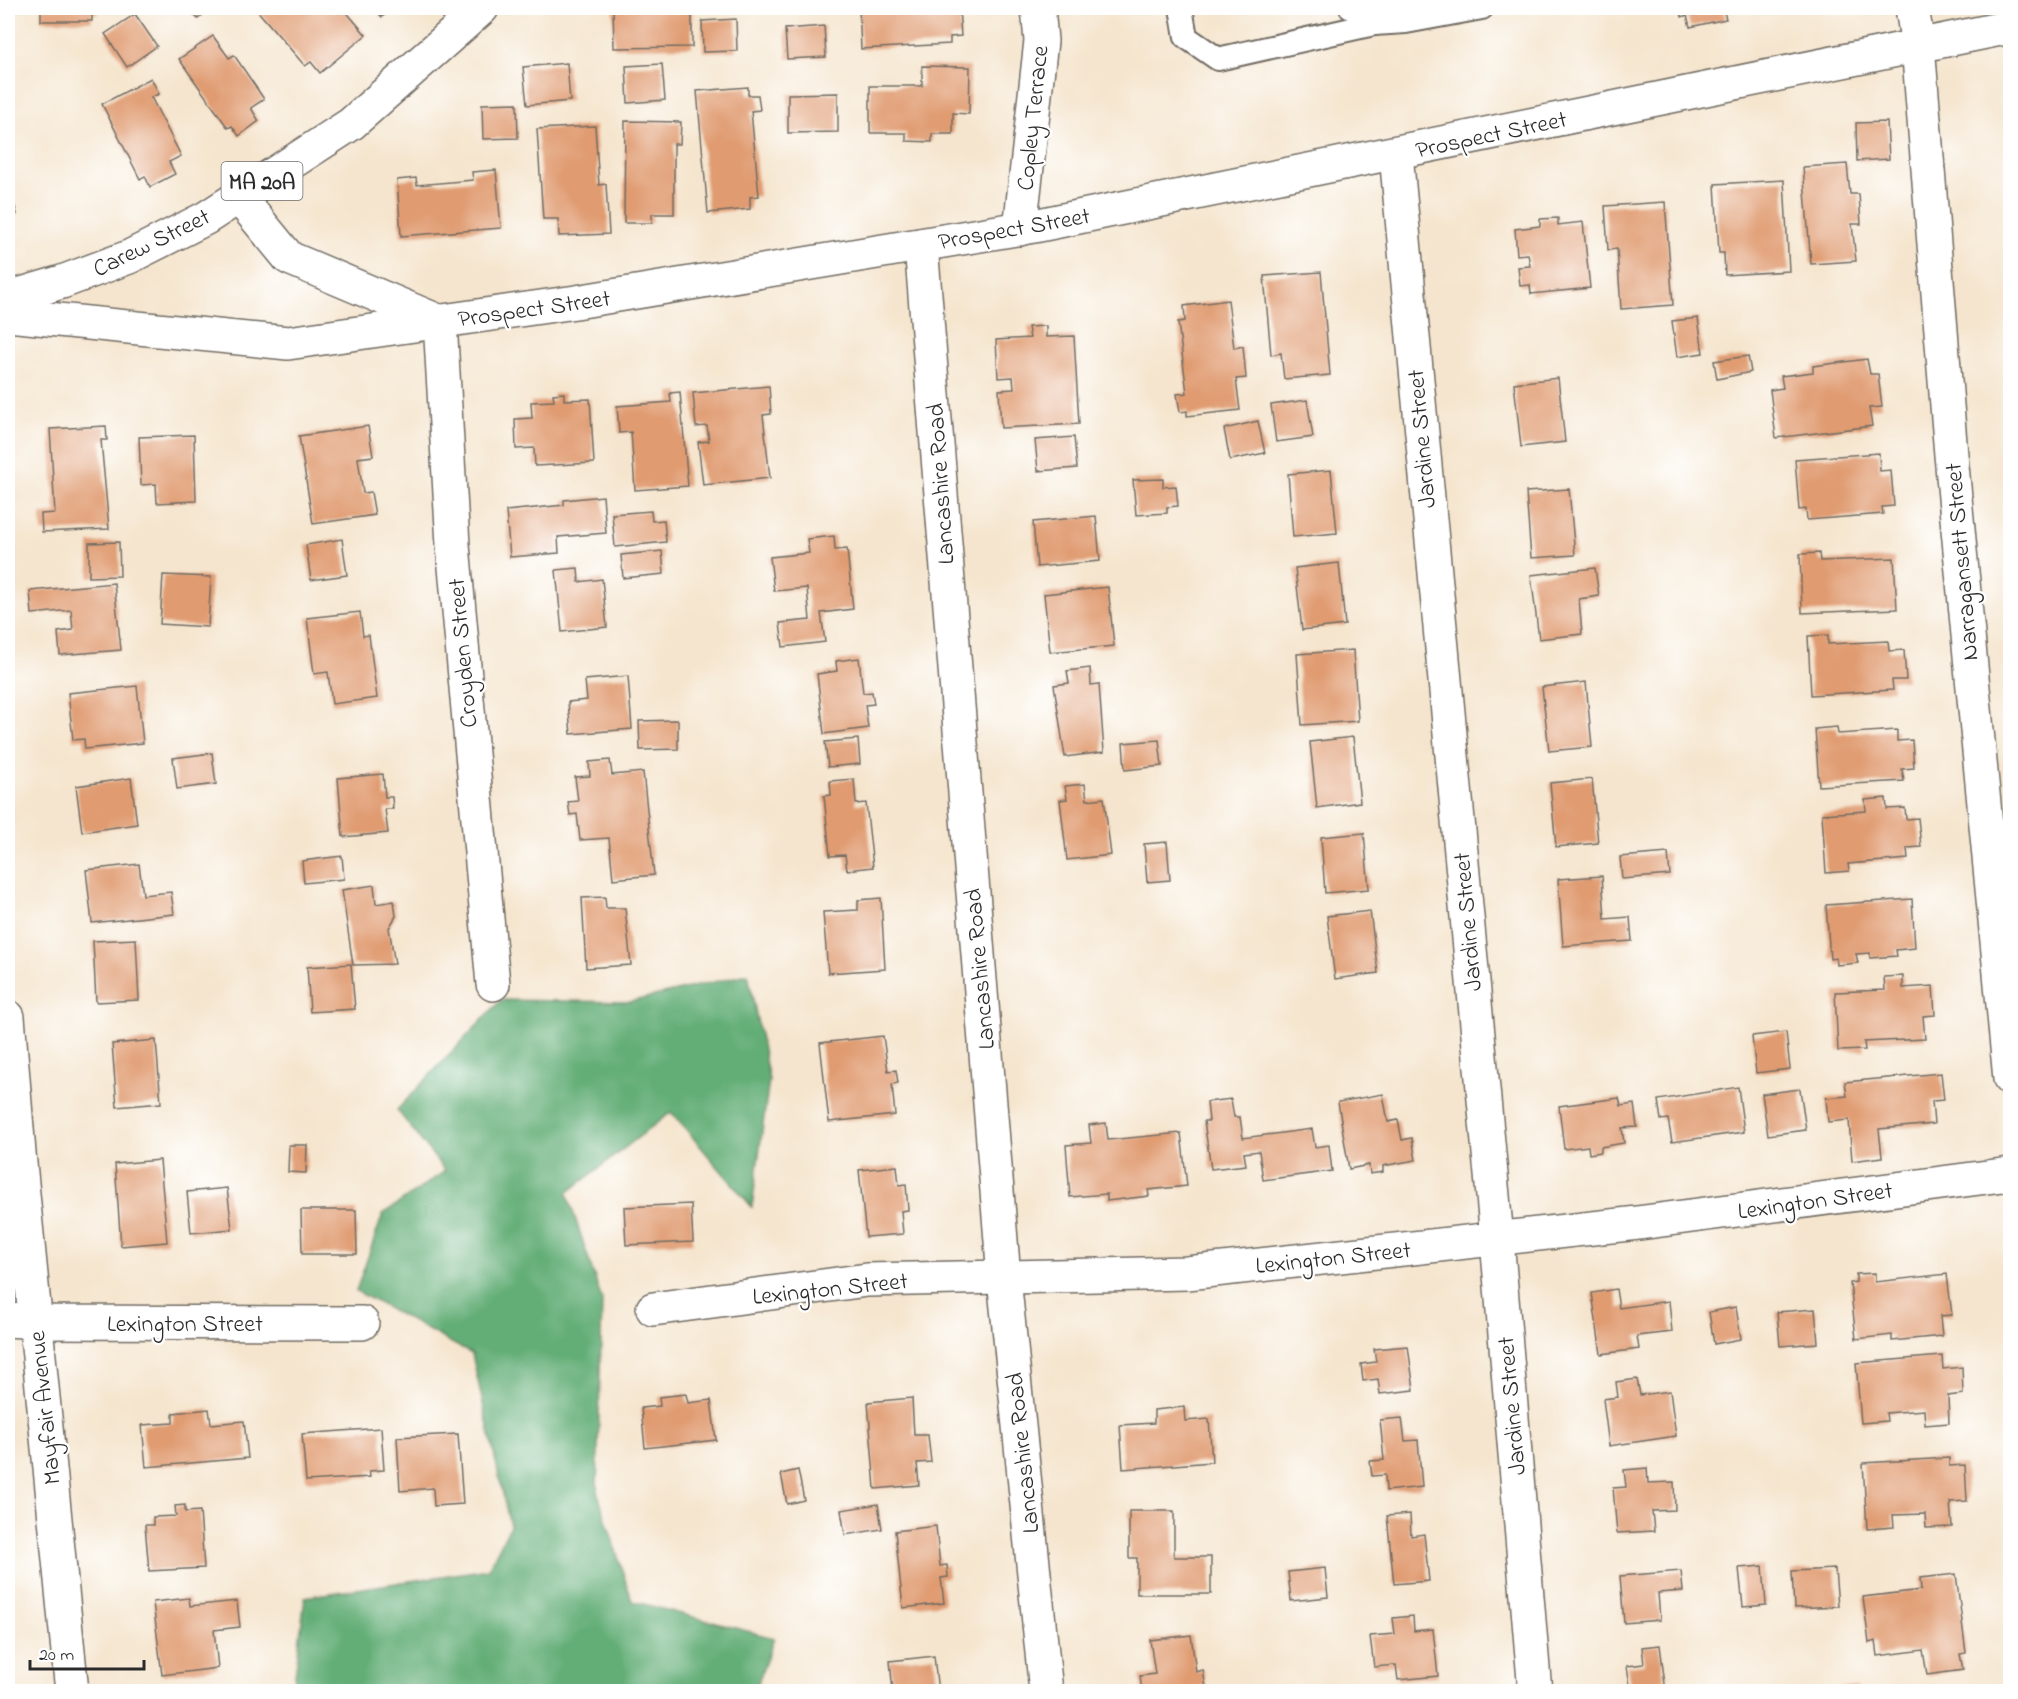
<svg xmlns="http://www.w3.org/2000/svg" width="2018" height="1699" font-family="'Indie Flower',sans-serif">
  <rect width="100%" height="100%" fill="#fff"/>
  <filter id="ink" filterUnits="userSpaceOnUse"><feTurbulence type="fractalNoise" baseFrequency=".0167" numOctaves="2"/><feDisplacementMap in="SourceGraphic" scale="12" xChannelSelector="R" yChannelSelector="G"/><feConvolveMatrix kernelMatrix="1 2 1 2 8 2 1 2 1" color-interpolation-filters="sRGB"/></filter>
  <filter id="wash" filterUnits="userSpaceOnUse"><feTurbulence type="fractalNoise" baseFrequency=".008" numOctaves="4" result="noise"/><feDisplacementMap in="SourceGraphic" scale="24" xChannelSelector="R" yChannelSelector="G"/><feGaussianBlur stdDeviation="1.35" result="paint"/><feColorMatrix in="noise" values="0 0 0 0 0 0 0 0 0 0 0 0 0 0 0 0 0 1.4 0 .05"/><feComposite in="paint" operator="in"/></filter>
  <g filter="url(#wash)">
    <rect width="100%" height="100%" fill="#f5e5ce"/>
    <polygon fill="#64ae77" stroke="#486c51" stroke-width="1.5" points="748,974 769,1080 752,1207 671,1112 567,1193 602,1300 597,1491 632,1601 774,1638 755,1691 293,1691 305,1597 488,1569 510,1526 472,1354 356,1291 383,1214 445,1171 397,1110 501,1000 629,1002"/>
    <g id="blocks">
      <g fill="#e09b71">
        <polygon points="41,8 98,8 99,14 92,14 92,21 41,21"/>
        <polygon points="187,8 210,8 198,19"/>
        <polygon points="255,8 343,8 366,35 320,73 311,62 305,66"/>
        <polygon points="365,8 394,8 382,17 374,8 370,12"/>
        <polygon points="613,8 692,8 692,47 614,48"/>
        <rect x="728" y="8" width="46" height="4"/>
        <polygon points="859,8 959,8 961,36 950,37 950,44 861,49"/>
        <polygon points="1680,8 1723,8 1726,19 1690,27 1687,15 1682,17"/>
        <polygon points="135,14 157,46 127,67 105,34"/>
        <polygon points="736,19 737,51 703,52 702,21"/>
        <polygon points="824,26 826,57 787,59 785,29"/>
        <polygon points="213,36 229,58 234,55 264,99 251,108 259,121 239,136 232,126 228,128 179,59"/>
        <polygon points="567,63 570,101 527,105 523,67"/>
        <polygon points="662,64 665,100 628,103 626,66"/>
        <polygon points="922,66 970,67 969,114 953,113 953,134 932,134 932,142 906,141 906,133 870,133 870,86 922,86"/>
        <polygon points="151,78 159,94 151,97 181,156 169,162 175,174 150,187 145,176 140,179 102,104"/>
        <polygon points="748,87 748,95 758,95 760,110 751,111 759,196 750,197 750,209 708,213 697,91"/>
        <polygon points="838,93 838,132 788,133 788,94"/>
        <polygon points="517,103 518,138 483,139 482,104"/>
        <polygon points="625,121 681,122 680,144 674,144 674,214 652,214 652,223 624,223"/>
        <polygon points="1887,122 1889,159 1857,161 1856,123"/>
        <polygon points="595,126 599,185 606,184 609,234 559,236 558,219 543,219 537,129"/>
        <polygon points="1847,164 1850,194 1859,194 1861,224 1852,224 1856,261 1811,264 1803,167"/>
        <polygon points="496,170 501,228 401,236 397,180 416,178 417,185 473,180 472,172"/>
        <polygon points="1784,180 1789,271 1725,275 1724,253 1719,253 1715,184"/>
        <polygon points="8,184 17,214 8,217"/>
        <polygon points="1665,202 1673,305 1621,309 1617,249 1608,250 1605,206"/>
        <polygon points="1558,218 1558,225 1583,222 1590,288 1531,294 1530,285 1520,286 1518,267 1530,266 1528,254 1517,255 1515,229 1540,226 1540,219"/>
        <polygon points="1321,272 1330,375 1284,379 1281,353 1271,355 1264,276"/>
        <polygon points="1228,300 1234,348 1243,346 1246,378 1236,379 1240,410 1187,416 1187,411 1180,412 1177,394 1187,393 1178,322 1185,321 1184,306"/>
        <polygon points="1698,318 1703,353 1677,357 1672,321"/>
        <polygon points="1046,326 1046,337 1074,336 1079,424 1001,428 999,390 1014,389 1013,377 998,378 996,340 1030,338 1028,327"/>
        <polygon points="1748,356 1751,372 1717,379 1714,361"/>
        <polygon points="1867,359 1870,374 1878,374 1882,407 1869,408 1872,426 1776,438 1770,390 1783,388 1781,376 1813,372 1813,366"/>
        <polygon points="1558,378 1565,442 1521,447 1514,383"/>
        <polygon points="769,386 771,414 763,415 770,478 703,485 698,442 709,441 707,426 696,427 693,393"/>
        <polygon points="680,392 688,486 635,490 631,432 619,433 617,406 671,402 670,393"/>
        <polygon points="564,393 564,400 590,399 594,463 535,466 534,448 516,449 515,419 532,418 531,402 554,401 553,394"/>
        <polygon points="1307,400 1313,437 1276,442 1271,405"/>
        <polygon points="1258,421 1265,453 1230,460 1224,429"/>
        <polygon points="106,426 107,440 101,440 109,529 42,532 41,514 55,513 50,429"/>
        <polygon points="368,426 373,456 358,458 363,493 371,492 375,515 313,524 299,436"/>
        <polygon points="194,435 196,501 157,503 156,484 141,485 139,437"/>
        <polygon points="1074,437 1077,468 1038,471 1035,440"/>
        <polygon points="1879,453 1880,471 1891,470 1894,506 1882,507 1883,514 1807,520 1806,509 1799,510 1795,459"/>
        <polygon points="1331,470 1337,533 1293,537 1288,474"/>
        <polygon points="1163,479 1163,487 1176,486 1178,506 1167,507 1167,513 1136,515 1133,480"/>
        <polygon points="1569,489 1575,555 1531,558 1526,492"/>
        <polygon points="603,496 606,533 558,537 559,553 510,557 506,511 564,505 564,500"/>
        <polygon points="651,511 652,521 664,520 666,542 615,547 612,514"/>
        <polygon points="1096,516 1100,561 1037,567 1033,522"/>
        <polygon points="834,536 835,550 847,549 853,609 821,613 825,642 783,647 780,623 810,620 807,588 774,591 770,557 809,553 807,539"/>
        <polygon points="342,539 347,575 311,580 306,545"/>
        <polygon points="119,542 120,576 89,577 89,543"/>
        <polygon points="662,551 664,574 623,578 621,555"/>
        <polygon points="1819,553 1820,561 1894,558 1897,609 1802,613 1800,554"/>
        <polygon points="1339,563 1345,625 1302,630 1295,568"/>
        <polygon points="578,568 579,582 602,579 607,627 562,632 556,570"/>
        <polygon points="1595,568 1599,596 1579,599 1582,634 1539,639 1531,575"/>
        <polygon points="163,575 211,577 208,627 160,624"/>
        <polygon points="114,583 121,650 60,655 58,632 73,630 71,610 32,614 30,591"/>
        <polygon points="1108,587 1114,646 1050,652 1044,594"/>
        <polygon points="360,612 363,636 369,635 377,698 332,704 328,672 314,674 307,618"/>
        <polygon points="1828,635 1828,644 1888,641 1889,651 1904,650 1906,680 1892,680 1893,690 1811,695 1808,636"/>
        <polygon points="1353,650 1358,721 1302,725 1297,654"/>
        <polygon points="859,658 863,693 872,692 874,704 865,705 868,728 824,734 817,674 837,671 836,661"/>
        <polygon points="1090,668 1091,685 1099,684 1104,752 1065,757 1054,685 1069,683 1067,671"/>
        <polygon points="628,676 632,729 571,734 568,702 587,700 585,680"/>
        <polygon points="1586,682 1592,747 1549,751 1542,687"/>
        <polygon points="137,686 143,743 85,749 84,739 73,740 68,693"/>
        <polygon points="678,720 678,749 640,750 639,721"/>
        <polygon points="1837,727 1838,734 1897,730 1897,741 1912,740 1914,768 1902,769 1904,781 1819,786 1815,729"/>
        <polygon points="1353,737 1360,802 1317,808 1310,742"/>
        <polygon points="858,739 860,764 828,767 825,742"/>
        <polygon points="1159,740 1162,766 1125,770 1123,743"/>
        <polygon points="212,753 216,784 177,789 173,758"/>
        <polygon points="610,760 612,775 643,772 654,875 613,879 609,838 580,840 577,814 570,815 568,802 578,801 575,777 590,776 589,762"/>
        <polygon points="383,774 385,797 392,797 393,809 385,809 388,833 343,837 338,778"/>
        <polygon points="131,778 137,824 82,832 76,786"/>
        <polygon points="854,779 856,804 866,803 873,867 847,870 845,855 830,856 824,796 831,795 830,781"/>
        <polygon points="1592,779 1598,843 1556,847 1550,783"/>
        <polygon points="1085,784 1087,800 1104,798 1111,855 1067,860 1060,800 1067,799 1065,786"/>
        <polygon points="1886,798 1887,809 1905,808 1906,819 1918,818 1921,847 1907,848 1908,859 1848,864 1849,871 1826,873 1822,814 1866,811 1865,800"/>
        <polygon points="1364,833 1369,889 1325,893 1321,837"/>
        <polygon points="1167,842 1170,880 1147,882 1144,844"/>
        <polygon points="1668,853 1670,875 1622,879 1620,857"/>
        <polygon points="342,856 344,879 304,883 302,861"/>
        <polygon points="139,864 143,895 171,892 174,914 92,923 86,870"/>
        <polygon points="1602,876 1605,919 1630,917 1632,941 1563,946 1558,879"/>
        <polygon points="374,885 376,904 394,901 396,916 389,928 395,964 353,965 342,890"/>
        <polygon points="605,897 606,908 625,908 631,965 586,968 582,898"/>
        <polygon points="881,898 885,969 828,973 823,912 858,910 858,900"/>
        <polygon points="1912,899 1915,948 1896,950 1897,956 1870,958 1870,953 1856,954 1858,963 1837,965 1836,958 1830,959 1826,905"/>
        <polygon points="1370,911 1378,973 1335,979 1327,916"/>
        <polygon points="136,939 139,1000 96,1002 93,941"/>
        <polygon points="351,964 355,1009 310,1012 307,967"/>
        <polygon points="1903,976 1903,988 1933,986 1935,1015 1923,1016 1925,1039 1864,1042 1865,1050 1838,1051 1835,992 1885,990 1884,977"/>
        <polygon points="1786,1032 1790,1069 1756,1073 1752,1036"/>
        <polygon points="883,1036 888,1071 896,1070 898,1083 892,1084 895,1115 829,1122 820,1043"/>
        <polygon points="156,1040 161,1103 117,1107 112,1044"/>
        <polygon points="1941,1073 1944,1100 1932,1101 1934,1124 1879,1129 1882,1157 1852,1161 1849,1120 1828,1122 1826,1098 1847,1096 1845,1082"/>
        <polygon points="1738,1087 1744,1132 1672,1142 1668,1119 1661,1120 1658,1100"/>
        <polygon points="1800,1089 1806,1130 1768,1135 1762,1094"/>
        <polygon points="1383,1094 1388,1122 1398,1120 1402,1140 1412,1138 1416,1160 1383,1166 1383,1172 1370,1174 1369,1165 1349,1169 1338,1102"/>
        <polygon points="1619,1098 1621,1106 1634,1104 1637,1127 1622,1128 1624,1143 1601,1147 1601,1152 1589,1154 1588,1146 1564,1149 1559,1106"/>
        <polygon points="1231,1099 1234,1117 1240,1117 1243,1138 1312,1129 1315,1147 1329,1145 1332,1171 1263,1180 1259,1151 1244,1153 1246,1165 1211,1169 1204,1121 1209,1121 1207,1102"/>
        <polygon points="1106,1123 1108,1140 1181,1133 1187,1186 1148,1190 1149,1196 1107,1201 1107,1194 1070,1197 1066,1145 1091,1143 1089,1125"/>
        <polygon points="289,1145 307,1145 306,1173 288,1172"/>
        <polygon points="160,1160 167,1242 121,1246 115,1164"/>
        <polygon points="897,1166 899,1185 906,1184 908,1210 901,1211 903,1234 866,1237 859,1170"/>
        <polygon points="227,1188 232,1229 191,1233 187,1192"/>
        <polygon points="691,1204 693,1242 626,1245 624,1207"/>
        <polygon points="301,1210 356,1210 357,1254 302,1254"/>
        <polygon points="1875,1273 1875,1282 1947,1274 1952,1315 1940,1316 1942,1336 1892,1341 1892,1335 1856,1339 1850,1283 1856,1282 1856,1274"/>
        <polygon points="1616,1289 1619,1308 1669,1301 1672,1332 1637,1336 1639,1349 1601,1354 1592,1293"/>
        <polygon points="1736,1307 1741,1339 1714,1344 1709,1312"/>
        <polygon points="1815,1309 1818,1343 1780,1346 1777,1312"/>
        <polygon points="1408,1346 1414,1390 1380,1394 1378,1379 1363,1381 1361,1364 1376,1362 1374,1349"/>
        <polygon points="1942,1356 1943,1369 1962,1367 1963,1394 1948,1396 1949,1423 1925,1425 1924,1410 1886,1413 1887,1421 1861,1423 1856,1363"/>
        <polygon points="1637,1379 1640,1395 1670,1391 1676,1436 1609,1446 1603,1399 1618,1397 1616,1382"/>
        <polygon points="686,1394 688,1403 711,1400 716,1440 645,1448 641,1408 660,1406 659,1397"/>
        <polygon points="912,1398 914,1435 928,1435 931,1462 917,1463 919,1485 875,1489 868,1402"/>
        <polygon points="1184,1407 1185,1421 1209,1419 1212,1462 1123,1469 1120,1425 1154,1423 1154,1410"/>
        <polygon points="209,1409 211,1424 244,1421 248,1458 146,1467 142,1425 173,1423 173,1413"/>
        <polygon points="1402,1418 1405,1441 1418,1440 1422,1487 1386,1491 1385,1475 1372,1476 1370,1461 1384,1460 1380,1420"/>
        <polygon points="381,1428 384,1470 369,1471 370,1477 306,1481 302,1434"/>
        <polygon points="458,1434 463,1504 434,1506 433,1488 400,1491 397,1437"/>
        <polygon points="1949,1458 1949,1466 1965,1465 1967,1501 1950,1502 1952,1527 1926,1528 1925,1514 1893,1515 1894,1527 1867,1529 1863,1463"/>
        <polygon points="1647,1468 1648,1483 1674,1482 1675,1510 1652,1511 1654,1531 1617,1533 1613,1488 1626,1487 1624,1470"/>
        <polygon points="798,1470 804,1500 787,1504 781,1474"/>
        <polygon points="878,1504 882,1529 845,1535 841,1510"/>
        <polygon points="185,1505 185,1512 200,1511 204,1568 149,1571 145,1525 153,1525 153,1517 176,1516 175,1506"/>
        <polygon points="1129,1511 1174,1511 1174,1557 1211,1557 1211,1594 1137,1594 1137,1558 1129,1558"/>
        <polygon points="1410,1514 1411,1536 1424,1534 1429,1581 1394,1584 1387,1516"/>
        <polygon points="936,1526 940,1566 947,1565 948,1577 941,1578 944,1603 903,1608 895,1531"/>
        <polygon points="1763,1566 1766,1605 1743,1607 1739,1568"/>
        <polygon points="1325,1568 1328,1597 1291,1601 1288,1572"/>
        <polygon points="1835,1569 1838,1606 1794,1608 1792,1571"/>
        <polygon points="1681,1571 1683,1591 1658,1593 1660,1620 1624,1623 1620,1576"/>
        <polygon points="1956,1574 1966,1653 1960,1654 1963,1670 1927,1675 1923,1650 1878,1656 1876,1641 1869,1643 1863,1597 1921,1590 1920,1578"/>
        <polygon points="189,1598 190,1606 237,1601 240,1627 214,1630 218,1668 162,1675 153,1602"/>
        <polygon points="1413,1616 1414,1631 1433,1629 1438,1676 1398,1680 1396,1665 1374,1667 1370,1636 1395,1634 1393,1618"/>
        <polygon points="1191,1635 1196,1672 1203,1670 1206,1687 1196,1688 1197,1692 1142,1692 1140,1676 1155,1674 1150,1640"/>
        <polygon points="1660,1645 1666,1692 1631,1692 1627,1666 1644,1664 1642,1647"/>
        <polygon points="934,1656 938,1692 893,1692 890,1661"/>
        <polygon points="1857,1687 1857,1692 1822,1692 1822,1690"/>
      </g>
    </g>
  </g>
  <g filter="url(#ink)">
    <use href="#blocks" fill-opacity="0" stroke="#726c64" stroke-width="1.5"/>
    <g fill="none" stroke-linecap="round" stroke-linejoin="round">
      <defs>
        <g id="lane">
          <polyline points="1181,8 1186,37 1218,59 1374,24"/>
          <polyline points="1351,8 1374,24 1406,22 1482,8"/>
        </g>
        <g id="street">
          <polyline points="1912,8 1918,45 1951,455 2010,1079"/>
          <polyline points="1396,154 1497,1239 1535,1692"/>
          <polyline points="1020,229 1041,41 1038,8"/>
          <polyline points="921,245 1004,1278 1046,1692"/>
          <polyline points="440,321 453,545 493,984"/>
          <polyline points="8,1017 19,1153 72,1692"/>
          <polyline points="653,1309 867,1280 1187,1273 1638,1223 2010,1174"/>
          <polyline points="8,1320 36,1322 362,1323"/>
        </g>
        <g id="secondary">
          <polyline points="238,196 289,258 438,321"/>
          <polyline points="8,315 288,343 576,302 1034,226 2010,27"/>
        </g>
        <polyline id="primary" points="8,298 62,282 129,257 206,218 351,124 482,8"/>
      </defs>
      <use href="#lane" stroke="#726c64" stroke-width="26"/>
      <use href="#street" stroke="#726c64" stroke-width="36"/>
      <use href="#secondary" stroke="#726c64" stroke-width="36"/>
      <use href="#primary" stroke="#726c64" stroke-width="36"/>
      <use href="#lane" stroke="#fff" stroke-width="22"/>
      <use href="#street" stroke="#fff" stroke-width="33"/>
      <use href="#secondary" stroke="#fff" stroke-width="33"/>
      <use href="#primary" stroke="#fff" stroke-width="33"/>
    </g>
  </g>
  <g text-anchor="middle" stroke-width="4.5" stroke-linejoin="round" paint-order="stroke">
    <rect fill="#fff" stroke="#6b6b6b" stroke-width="1.5" x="221.5" y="162" width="81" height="38" rx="4.5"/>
    <g font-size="22" font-weight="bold" fill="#2b2b2b">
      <text x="262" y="189">MA 20A</text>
    </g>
    <g font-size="24" fill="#2b2b2b" stroke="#fff">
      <text transform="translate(1032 118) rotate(-84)" y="8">Copley Terrace</text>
      <text transform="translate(1491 134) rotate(-12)" y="8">Prospect Street</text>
      <text transform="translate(1014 228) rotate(-10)" y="8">Prospect Street</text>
      <text transform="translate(151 242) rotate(-26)" y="8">Carew Street</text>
      <text transform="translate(534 308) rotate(-8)" y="8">Prospect Street</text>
      <text transform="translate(1421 439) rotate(-95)" y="8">Jardine Street</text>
      <text transform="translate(940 484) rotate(-94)" y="8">Lancashire Road</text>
      <text transform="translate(1961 562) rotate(-95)" y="8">Narragansett Street</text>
      <text transform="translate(462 653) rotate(-95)" y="8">Croyden Street</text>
      <text transform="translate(1467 922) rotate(-95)" y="8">Jardine Street</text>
      <text transform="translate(979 969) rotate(-95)" y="8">Lancashire Road</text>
      <text transform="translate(1815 1200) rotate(-8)" y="8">Lexington Street</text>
      <text transform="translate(1333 1257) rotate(-6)" y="8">Lexington Street</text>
      <text transform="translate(830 1288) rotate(-6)" y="8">Lexington Street</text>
      <text x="185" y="1331">Lexington Street</text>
      <text transform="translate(1511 1406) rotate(-95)" y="8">Jardine Street</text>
      <text transform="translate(44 1408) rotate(-96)" y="8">Mayfair Avenue</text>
      <text transform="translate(1022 1453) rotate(-96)" y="8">Lancashire Road</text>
    </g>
  </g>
  <rect width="2018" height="1699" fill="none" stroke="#fff" stroke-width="30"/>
  <path d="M30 1660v9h114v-9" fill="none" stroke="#2b2b2b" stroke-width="3"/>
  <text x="39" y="1660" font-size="18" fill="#2b2b2b" stroke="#ffffff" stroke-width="4.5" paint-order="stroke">20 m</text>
</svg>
